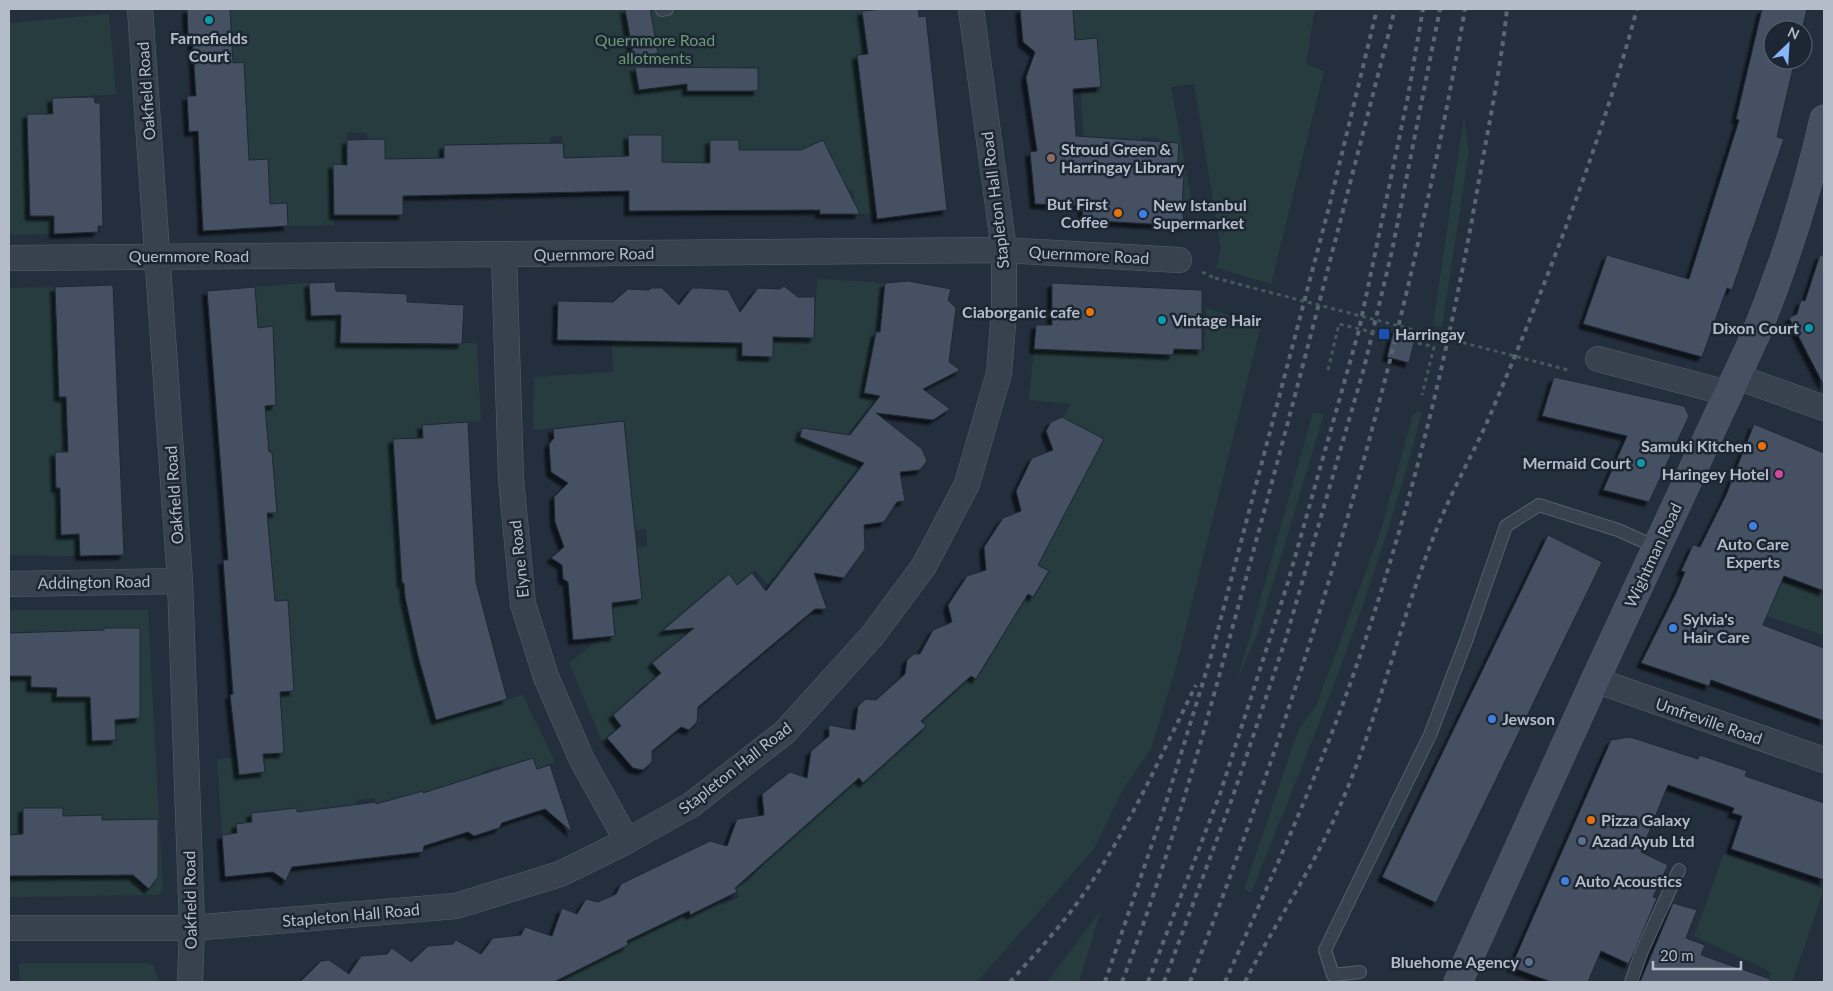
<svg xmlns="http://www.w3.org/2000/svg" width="1833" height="991" font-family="Lato,sans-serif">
  <defs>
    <filter id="shadow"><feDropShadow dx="-4.5" dy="4.5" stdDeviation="1" flood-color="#0009"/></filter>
  </defs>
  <rect width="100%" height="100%" fill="#242f3e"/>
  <g fill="#263c3f">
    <polygon points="230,9 875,9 862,12 881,52 856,55 859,76 879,73 863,107 866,134 886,132 890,164 870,166 875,214 854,214 854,190 819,190 789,150 769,150 769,163 739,163 739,140 710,163 662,163 662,135 628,136 629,157 564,157 562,136 550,137 550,158 516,149 516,143 445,145 444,158 417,158 385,165 385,139 368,139 367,133 347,133 347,165 333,165 334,225 288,226 251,205 243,62 194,65 188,34 231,32"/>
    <polygon points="1073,9 1315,9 1306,64 1324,71 1271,284 1216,268 1221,249 1194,84 1171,87 1193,208 1182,209 1184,174 1177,173 1159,142 1159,138 1142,137 1140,170 1128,169 1129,139 1095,137 1085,165 1081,93 1101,92 1101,87 1097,38 1076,40"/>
    <polygon points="109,14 116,94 53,98 53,114 28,114 49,178 29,179 30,216 54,216 54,234 9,235 9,23"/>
    <polygon points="1464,116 1469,152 1442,327 1433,325"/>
    <polygon points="817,279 885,283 883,298 904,302 897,334 876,332 865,393 890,397 887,415 890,424 878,439 858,424 850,435 830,432 827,448 855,460 861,466 781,572 775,592 755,570 726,595 679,617 704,646 678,668 665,652 652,662 669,683 660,691 651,681 637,692 646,704 623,707 613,715 621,726 607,737 610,741 604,746 569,663 602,637 615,636 612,603 642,599 638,567 606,551 647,546 646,529 634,530 623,421 533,430 534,377 613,372 612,341 742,343 742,356 773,357 773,337 814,337"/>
    <polygon points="309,283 311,316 341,316 340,343 477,343 481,421 422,425 423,438 393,439 395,476 426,475 427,492 396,494 398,530 428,528 400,547 402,583 404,583 421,664 436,720 523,695 555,762 537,769 533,758 517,763 504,780 499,766 482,772 486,786 461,781 439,788 427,804 423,791 405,796 377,816 375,798 356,800 358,818 343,819 341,806 323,808 323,812 251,814 252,822 236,824 237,833 222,835 217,759 284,752 280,692 294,690 293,669 279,670 275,628 290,626 288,600 275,601 267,513 277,512 272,452 269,452 265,406 276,405 274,384 262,367 276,365 272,327 258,328 255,287"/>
    <polygon points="55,287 59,397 65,397 66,401 76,452 55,452 56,488 69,488 79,518 60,519 61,535 79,534 80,556 9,555 9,288"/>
    <polygon points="1206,308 1261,325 1176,667 1151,749 1124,787 1094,849 977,982 554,982 569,975 565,967 599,959 628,945 627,941 687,908 690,914 720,900 722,905 739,897 735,888 749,881 761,866 907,732 913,739 926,727 921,721 956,690 955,688 967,674 977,679 1028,594 1034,597 1049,572 1037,564 1104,439 1063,417 1071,404 1029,400 1034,349 1076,351 1077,338 1111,347 1112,353 1121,354 1122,343 1140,349 1140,357 1149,357 1149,354 1173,355 1174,349 1202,350 1204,352"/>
    <path d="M 1422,411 C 1380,577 1315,735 1251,893 L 1244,889 L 1298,731 L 1317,704 L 1381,530 L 1413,414 Z"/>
    <polygon points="1313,412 1324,414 1258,633 1238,678"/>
    <polygon points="1781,581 1824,594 1824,635 1766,616"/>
    <polygon points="9,610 148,610 163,890 158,895 9,897"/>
    <polygon points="1724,853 1824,889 1792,982 1767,982 1771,972 1694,936"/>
    <polygon points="1101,910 1079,982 1047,982"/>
    <polygon points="19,963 146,963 153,965 159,982 20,982"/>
  </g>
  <g fill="#455162" stroke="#1f2835" filter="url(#shadow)">
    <polygon points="187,9 230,9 233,63 244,62 249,160 268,159 270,204 287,203 288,226 203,231 198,131 189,132 187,96 196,96 192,34 188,34"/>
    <polygon points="625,9 650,9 658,53 634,60"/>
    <polygon points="884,9 918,9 919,17 926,16 947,210 877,219 857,55 868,54 862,11"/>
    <polygon points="1020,9 1073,9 1075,40 1097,38 1101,87 1073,89 1076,136 1179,143 1177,173 1184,174 1182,209 1185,226 1082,220 1083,206 1035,204 1030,152 1037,151 1026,77 1035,52 1023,42"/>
    <polygon points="1762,9 1807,9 1802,30 1773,30 1773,60 1795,60 1777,137 1784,139 1732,290 1727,288 1702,357 1583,324 1607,255 1689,279 1739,120 1736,119"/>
    <polygon points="635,67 758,68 758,91 687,91 687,84 639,90"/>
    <polygon points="94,97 95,103 100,103 103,226 98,226 98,232 54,234 54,216 30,216 27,114 53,114 52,98"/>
    <polygon points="628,135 662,135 662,162 710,163 710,140 739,140 739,150 801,150 823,140 860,214 820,214 820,210 629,211 629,191 403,196 403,215 334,215 333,164 347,165 347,140 385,139 385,159 444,158 444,145 563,143 564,158 629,156"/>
    <polygon points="1820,255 1824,255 1824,386 1789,318 1797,314 1801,300 1805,301"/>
    <polygon points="908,281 951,289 948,300 956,308 949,362 960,370 923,389 950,409 933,420 876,413 922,449 927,461 920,470 900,472 905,501 897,502 884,522 864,525 865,549 844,578 814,573 827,609 815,609 698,707 697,722 689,730 681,727 652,751 652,762 643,770 633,768 607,738 621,726 613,715 661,673 652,663 694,628 662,631 729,574 737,585 752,573 766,591 864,463 800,437 802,428 850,435 880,396 864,393 876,332 880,332 885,283"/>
    <polygon points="335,282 336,291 407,294 407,302 464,305 462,344 340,343 341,315 311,316 309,283"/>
    <polygon points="1052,283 1202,290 1202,350 1174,349 1173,355 1034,349 1036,325 1052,325"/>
    <polygon points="113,285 124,555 80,556 79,534 61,535 60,488 56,488 55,452 68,452 66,397 59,397 55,287"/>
    <polygon points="784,286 798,297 815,297 814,338 773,337 773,357 742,356 742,343 557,340 558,301 613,302 628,289 649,290 651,288 662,288 679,305 692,288 701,288 728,290 740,312 758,288 780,289"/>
    <polygon points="255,287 258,328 273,326 276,405 265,406 269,452 272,452 277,513 267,513 275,601 288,600 294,691 280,692 284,753 263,754 265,772 239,775 230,695 233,694 223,560 228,560 207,291"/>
    <polygon points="1394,329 1416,334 1409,363 1387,357"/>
    <polygon points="1554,377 1684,406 1689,416 1649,502 1603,490 1627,436 1542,416"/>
    <polygon points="1062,417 1104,439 1038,565 1049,571 1033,597 1028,594 976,679 971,676 921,721 926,726 863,783 859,778 735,888 737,892 690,915 689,911 627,941 628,945 554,982 300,982 321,961 329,960 349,974 361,956 387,954 392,948 411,962 428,946 453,944 456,940 481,954 493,938 521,935 525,927 552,936 562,908 577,914 586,899 598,902 616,894 621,884 710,841 727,846 737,819 764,815 762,794 790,772 807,778 811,751 829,736 829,725 855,730 858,706 866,699 876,700 905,674 907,660 914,654 920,654 933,630 952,622 948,605 967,576 986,570 984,547 1003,518 1021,511 1016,491 1032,458 1053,450 1046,431 1051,422"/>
    <polygon points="624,421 642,599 612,603 615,636 573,640 568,582 563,579 562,565 551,558 564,547 555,522 554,497 568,483 551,472 549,444 554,438 553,429"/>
    <polygon points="468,422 476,582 507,699 436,720 418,656 405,597 404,583 402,583 393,439 423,438 422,425"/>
    <polygon points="1754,424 1824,453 1824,591 1784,576 1763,625 1824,648 1824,721 1711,680 1709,686 1641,663 1676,593 1685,572 1681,571 1693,545 1700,547 1726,495"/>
    <polygon points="1548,535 1602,562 1436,903 1382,877"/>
    <polygon points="104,628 140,628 140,718 115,720 116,740 92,741 90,697 56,697 57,688 31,687 31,676 9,676 9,633 104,630"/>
    <polygon points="1630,737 1698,759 1700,755 1747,771 1745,776 1824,803 1824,880 1731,849 1742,816 1732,813 1734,808 1668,785 1641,852 1668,865 1653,897 1657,898 1629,964 1601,951 1588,982 1551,982 1511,967 1611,740"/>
    <polygon points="533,758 537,769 550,765 572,832 545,809 502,823 499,828 474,836 468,832 424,846 423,852 292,867 286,881 273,872 225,877 222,835 237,833 236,824 252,822 251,813 297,808 297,812 376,802 376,804 423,791 423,793"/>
    <polygon points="23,808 63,808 63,816 102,815 102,820 158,819 158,877 149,889 133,875 9,876 9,835 23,834"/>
    <polygon points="1673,903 1697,910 1686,938 1705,945 1701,955 1770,979 1770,982 1640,982"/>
  </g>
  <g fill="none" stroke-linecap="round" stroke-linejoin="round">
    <defs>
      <g id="lane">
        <polyline points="662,10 667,9"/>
        <polyline points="1360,972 1333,975 1325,950 1430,735 1466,641 1506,526 1539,505 1618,530 1656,547"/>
        <polyline points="1631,982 1642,951 1679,870"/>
      </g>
      <g id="street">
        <polyline points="140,9 180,581 192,928 190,982"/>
        <polyline points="504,255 511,479 523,604 546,677 582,760 627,841"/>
        <polyline points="9,258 1004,250 1179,260"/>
        <polyline points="1598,359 1728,393"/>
        <polyline points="1737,377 1824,408"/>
        <polyline points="9,584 180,581"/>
        <polyline points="1595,680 1824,760"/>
        <polyline points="9,928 192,928 456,906 560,874 627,841 691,805 785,732 872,636 924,566 967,484 999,373 1004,311 1004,250 971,9"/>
      </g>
      <path id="secondary" d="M 1458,982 L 1595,680 L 1755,336 C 1784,266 1807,193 1824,119"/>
    </defs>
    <use href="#lane" stroke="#565f6c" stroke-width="14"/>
    <use href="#street" stroke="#565f6c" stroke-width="26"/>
    <use href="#secondary" stroke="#565f6c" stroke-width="29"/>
    <g stroke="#44595c" stroke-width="3" stroke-dasharray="4 4" stroke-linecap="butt">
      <polyline points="1202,272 1215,278"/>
      <polyline points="1399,338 1402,328"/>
      <polyline points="1418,343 1434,347 1422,395"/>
    </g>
    <use href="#lane" stroke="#38414e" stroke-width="12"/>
    <use href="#street" stroke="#38414e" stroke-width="25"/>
    <use href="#secondary" stroke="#465061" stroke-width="28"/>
    <g stroke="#5a6575" stroke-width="4" stroke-dasharray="5 5" stroke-linecap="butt">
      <path d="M 1010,982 C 1037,952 1065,922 1087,889 C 1130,826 1162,753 1196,685"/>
      <polyline points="1105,982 1164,809 1211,656 1328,211 1377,9"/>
      <path d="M 1122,982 C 1171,854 1207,721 1243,589 C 1296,396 1345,202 1395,9"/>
      <polyline points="1148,982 1220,794 1288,582 1359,330 1408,96 1423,9"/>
      <polyline points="1164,982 1233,796 1286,638 1364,368 1392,251 1440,9"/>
      <path d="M 1190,982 C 1313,668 1407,341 1465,9"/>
      <path d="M 1225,982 C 1265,892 1306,802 1341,709 C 1404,538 1448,360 1479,180 C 1489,124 1501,66 1507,9"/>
      <path d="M 1245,982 C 1274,925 1310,873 1336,815 C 1379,720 1400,617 1440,521 C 1456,482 1478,445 1494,406 C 1549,276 1600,145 1637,9"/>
    </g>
    <g stroke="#44595c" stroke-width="3" stroke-dasharray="4 4" stroke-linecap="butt">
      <polyline points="1215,278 1568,370"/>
      <polyline points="1328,370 1339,324 1418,343"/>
    </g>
  </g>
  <g fill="#0f9aa8" stroke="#1d2633" stroke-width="2">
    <circle cx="209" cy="20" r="5"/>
    <circle cx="1162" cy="320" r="5"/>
    <circle cx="1809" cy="328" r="5"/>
    <circle cx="1641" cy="463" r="5"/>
  </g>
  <circle fill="#8d6e63" stroke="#1d2633" stroke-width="2" cx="1051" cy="158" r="5"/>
  <g fill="#e8710a" stroke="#1d2633" stroke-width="2">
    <circle cx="1118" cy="213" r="5"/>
    <circle cx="1090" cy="312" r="5"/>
    <circle cx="1762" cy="446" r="5"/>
    <circle cx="1591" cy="820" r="5"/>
  </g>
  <g fill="#3f7fe0" stroke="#1d2633" stroke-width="2">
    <circle cx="1143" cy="214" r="5"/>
    <circle cx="1753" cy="526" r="5"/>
    <circle cx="1673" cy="628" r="5"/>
    <circle cx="1492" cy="719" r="5"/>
    <circle cx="1565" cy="881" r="5"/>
  </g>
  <rect fill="#1a4fb4" stroke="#1d2633" stroke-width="2" x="1378" y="328" width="12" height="12" rx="2.5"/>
  <circle fill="#d1479c" stroke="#1d2633" stroke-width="2" cx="1779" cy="474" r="5"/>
  <g fill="#5c6f8a" stroke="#1d2633" stroke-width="2">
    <circle cx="1582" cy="841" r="5"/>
    <circle cx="1529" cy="962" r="5"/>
  </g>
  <g text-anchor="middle" stroke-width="5" stroke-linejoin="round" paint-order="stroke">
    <g font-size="16" font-weight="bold" fill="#b4bcc9" stroke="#1d2633" text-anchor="start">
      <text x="209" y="44" text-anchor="middle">Farnefields<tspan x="209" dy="18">Court</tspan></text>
      <text x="1061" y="155">Stroud Green &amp;<tspan x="1061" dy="18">Harringay Library</tspan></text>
      <text x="1108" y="210" text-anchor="end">But First<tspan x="1108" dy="18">Coffee</tspan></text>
      <text x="1153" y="211">New Istanbul<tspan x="1153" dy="18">Supermarket</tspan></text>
      <text x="1080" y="318" text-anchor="end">Ciaborganic cafe</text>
      <text x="1172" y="326">Vintage Hair</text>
      <text x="1799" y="334" text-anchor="end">Dixon Court</text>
      <text x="1395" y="340">Harringay</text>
      <text x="1752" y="452" text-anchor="end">Samuki Kitchen</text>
      <text x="1631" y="469" text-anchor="end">Mermaid Court</text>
      <text x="1769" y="480" text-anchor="end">Haringey Hotel</text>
      <text x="1753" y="550" text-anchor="middle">Auto Care<tspan x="1753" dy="18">Experts</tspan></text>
      <text x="1683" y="625">Sylvia's<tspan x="1683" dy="18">Hair Care</tspan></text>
      <text x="1502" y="725">Jewson</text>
      <text x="1601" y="826">Pizza Galaxy</text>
      <text x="1592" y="847">Azad Ayub Ltd</text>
      <text x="1575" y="887">Auto Acoustics</text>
      <text x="1519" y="968" text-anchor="end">Bluehome Agency</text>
    </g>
    <g font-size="16" fill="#6b9a76" stroke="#1d2633">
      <text x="655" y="46">Quernmore Road<tspan x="655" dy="18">allotments</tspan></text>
    </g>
    <g font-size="16" fill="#b4bcc9" stroke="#1d2633">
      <text transform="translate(146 91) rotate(-94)" y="6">Oakfield Road</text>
      <text transform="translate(995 200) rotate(-97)" y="6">Stapleton Hall Road</text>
      <text transform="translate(594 254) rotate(-1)" y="6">Quernmore Road</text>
      <text transform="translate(1089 255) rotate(3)" y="6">Quernmore Road</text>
      <text x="189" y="262">Quernmore Road</text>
      <text transform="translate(174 495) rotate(-94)" y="6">Oakfield Road</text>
      <text transform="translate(1653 555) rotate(-65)" y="6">Wightman Road</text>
      <text transform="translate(519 559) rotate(-96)" y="6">Elyne Road</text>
      <text transform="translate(94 582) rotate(-1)" y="6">Addington Road</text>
      <text transform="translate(1709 721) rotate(19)" y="6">Umfreville Road</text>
      <text transform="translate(735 768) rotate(-38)" y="6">Stapleton Hall Road</text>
      <text transform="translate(190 900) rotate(-91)" y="6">Oakfield Road</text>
      <text transform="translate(351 915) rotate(-5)" y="6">Stapleton Hall Road</text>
    </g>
  </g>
  <rect width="1833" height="991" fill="none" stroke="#b4bcc9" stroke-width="20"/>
  <g transform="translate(1788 45) rotate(25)"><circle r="24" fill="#1d2633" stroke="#59626f"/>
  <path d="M0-4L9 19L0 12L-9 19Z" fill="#8ab4f8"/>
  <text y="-8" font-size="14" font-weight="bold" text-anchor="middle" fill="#b4bcc9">N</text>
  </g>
  <path d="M1653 961v8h88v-8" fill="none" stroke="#b4bcc9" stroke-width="2.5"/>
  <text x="1660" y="961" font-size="15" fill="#b4bcc9" stroke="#1d2633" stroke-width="4" paint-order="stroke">20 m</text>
</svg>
